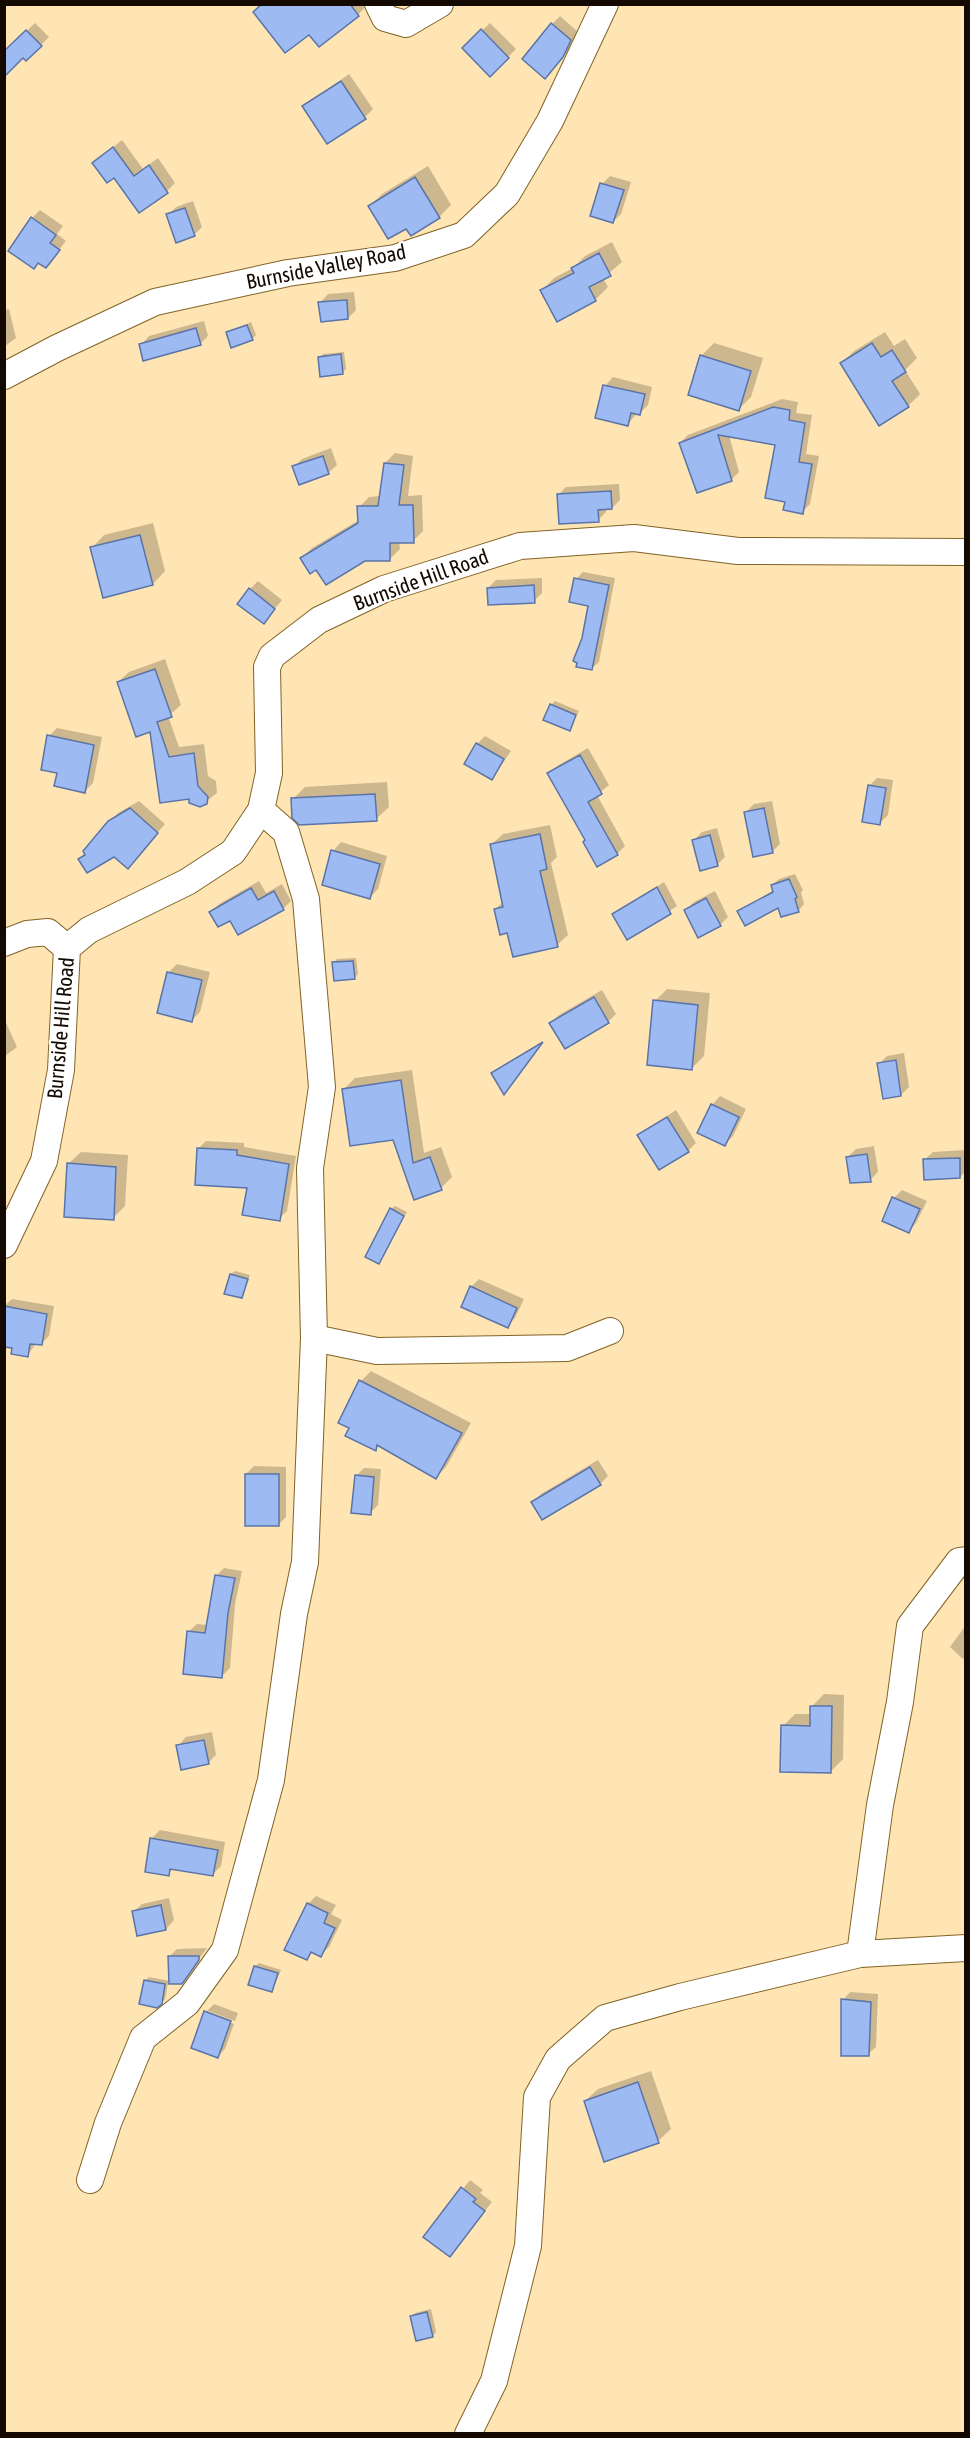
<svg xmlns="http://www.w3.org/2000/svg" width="970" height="2438" font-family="'Asap Condensed',sans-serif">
  <rect width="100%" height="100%" fill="#ffe5b3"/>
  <g fill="#0003">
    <polygon points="262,4 368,4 358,15 310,33"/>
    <polygon points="560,16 578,32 571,48 545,77 552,24"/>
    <polygon points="35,23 49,37 27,59 23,56 4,53"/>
    <polygon points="490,23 516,49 490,75 464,48"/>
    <polygon points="349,74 373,109 365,117 304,106"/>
    <polygon points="122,140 143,169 158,158 175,183 167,191 114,176 94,163"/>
    <polygon points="428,166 451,205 439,217 407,227 370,206 382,194"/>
    <polygon points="610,176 631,182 621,214 613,222 602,184"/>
    <polygon points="193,201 202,227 194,235 168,215 176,207"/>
    <polygon points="40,210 63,226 57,234 66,241 46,266 39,262 34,267 32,218"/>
    <polygon points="612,242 622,262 603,278 608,287 595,300 542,290 554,278 573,268 585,256"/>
    <polygon points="354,292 356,310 348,318 320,303 328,294"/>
    <polygon points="9,309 16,338 4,347 4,310"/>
    <polygon points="204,321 208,336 200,344 141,345 149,336"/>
    <polygon points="251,322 256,335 252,339 228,333"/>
    <polygon points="885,332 894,346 905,339 917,358 905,370 920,394 908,406 842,363 854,351"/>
    <polygon points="714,343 763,358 751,397 739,409 690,394 702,355"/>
    <polygon points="344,352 346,369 342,373 319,358 323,354"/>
    <polygon points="613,377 652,387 648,405 640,413 637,413 628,424 605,386"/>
    <polygon points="782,399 798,402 796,413 812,415 806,454 819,456 810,504 802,512 786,501 777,444 729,435 739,472 731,480 680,443 688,435"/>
    <polygon points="331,448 337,465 328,473 294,467 302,459"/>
    <polygon points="395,453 413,456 408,496 422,495 423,531 413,541 399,541 400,549 390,559 365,560 317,568 302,558 312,548 359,520 359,507 369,497 381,496 385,463"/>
    <polygon points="619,484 620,500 612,508 606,508 606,512 598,520 558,495 566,487"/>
    <polygon points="153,523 165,571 153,584 92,548 104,535"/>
    <polygon points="583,572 615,578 599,662 591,669 583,639 589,605 576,579"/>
    <polygon points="542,578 542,593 534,601 488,588 496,580"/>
    <polygon points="258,581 282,600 264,622 250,589"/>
    <polygon points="165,659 181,705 168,716 179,747 204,744 208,776 216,781 217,793 200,806 118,682 129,672"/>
    <polygon points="555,701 579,711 569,730 551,705"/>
    <polygon points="57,728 102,737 93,783 85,791 58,772 49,736"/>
    <polygon points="485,736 511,751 492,779 477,744"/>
    <polygon points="588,748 609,785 597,795 625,846 617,854 597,865 587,840 549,774 557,766"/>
    <polygon points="877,778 893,780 888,815 880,823 869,786"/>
    <polygon points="387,782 389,807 376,819 293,799 305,787"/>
    <polygon points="139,801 165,824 135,859 114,855 80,859 118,813"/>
    <polygon points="772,801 780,844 772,852 746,812 754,804"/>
    <polygon points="550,825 557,857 551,863 568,935 557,945 508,931 495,909 503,902 492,844 503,834"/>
    <polygon points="717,828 725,857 717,865 694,840 702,832"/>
    <polygon points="341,842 387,856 378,889 370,897 333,851"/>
    <polygon points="795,874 803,890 801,892 804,904 798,911 779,906 738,912 774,890 772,885 779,879"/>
    <polygon points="259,881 266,893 282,884 291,901 283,909 230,919 211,912 219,904"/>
    <polygon points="664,882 677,906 628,938 614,914"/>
    <polygon points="715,891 728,917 720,925 686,910 694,902"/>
    <polygon points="356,958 358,974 354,978 333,963 337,959"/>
    <polygon points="177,964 210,972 200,1012 192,1020 159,1012 169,972"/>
    <polygon points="667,989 710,993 704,1056 692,1068 655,1001"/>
    <polygon points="602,990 616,1014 608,1022 551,1023 559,1015"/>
    <polygon points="4,1018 17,1047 4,1057"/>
    <polygon points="904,1053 909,1087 901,1095 879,1064 887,1056"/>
    <polygon points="412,1070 424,1153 441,1147 452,1177 441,1188 415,1198 394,1138 344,1089 355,1078"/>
    <polygon points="720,1096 746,1109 733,1136 725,1144 712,1105"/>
    <polygon points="676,1110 696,1143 688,1151 639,1135"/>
    <polygon points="206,1141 244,1143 244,1147 296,1156 287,1211 279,1219 248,1186 198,1149"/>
    <polygon points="874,1146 878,1172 870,1180 848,1157 856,1149"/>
    <polygon points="966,1150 966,1171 960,1177 924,1160 933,1152"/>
    <polygon points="81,1152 128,1155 125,1206 113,1218 68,1164"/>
    <polygon points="902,1190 927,1201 916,1223 908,1232 894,1198"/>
    <polygon points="395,1206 407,1212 379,1262 391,1209"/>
    <polygon points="235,1271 250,1275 242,1297 231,1274"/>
    <polygon points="479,1279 524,1299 515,1318 507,1326 471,1287"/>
    <polygon points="12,1299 54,1306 49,1336 41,1344 36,1343 28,1355 4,1306"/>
    <polygon points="371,1371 471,1423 446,1467 436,1477 380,1445 376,1449 340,1422 361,1381"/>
    <polygon points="598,1460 608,1476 600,1484 533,1502 541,1494"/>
    <polygon points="254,1466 286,1467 286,1517 278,1525 246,1474"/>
    <polygon points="364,1468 381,1469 378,1505 370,1513 356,1476"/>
    <polygon points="224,1568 242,1571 235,1604 230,1668 222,1676 188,1632 197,1624 208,1625 216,1576"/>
    <polygon points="966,1625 966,1656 963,1659 950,1647"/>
    <polygon points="824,1694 844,1695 843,1759 830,1772 783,1726 795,1714 812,1714 812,1706"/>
    <polygon points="212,1732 216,1755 208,1763 178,1746 186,1737"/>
    <polygon points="160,1830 225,1842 221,1866 213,1874 174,1868 168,1874 152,1838"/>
    <polygon points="316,1896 336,1905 331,1914 342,1920 329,1947 321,1955 313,1952 306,1959 308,1904"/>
    <polygon points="169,1898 174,1920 166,1929 133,1912 142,1904"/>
    <polygon points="207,1948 182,1982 168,1983 165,1999 161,2003 145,1981 149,1977 170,1981 169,1957 177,1949"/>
    <polygon points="259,1963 281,1970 272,1991 255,1966"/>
    <polygon points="850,1992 878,1994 876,2047 868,2054 843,2000"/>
    <polygon points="214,2004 238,2013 235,2021 208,2011 208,2014 234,2024 225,2049 217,2057 206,2012"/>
    <polygon points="651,2071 671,2129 658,2141 585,2101 598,2089"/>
    <polygon points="470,2180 483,2190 480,2193 492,2202 450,2255 426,2236"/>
    <polygon points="431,2309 436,2332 433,2336 412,2317 415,2313"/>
  </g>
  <g fill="#9dbaf3" stroke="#5a74a8" stroke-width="1.5">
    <polygon points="262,4 350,4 359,16 319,47 309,35 285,53 253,12"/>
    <polygon points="551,23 571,40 563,57 545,79 522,59"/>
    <polygon points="481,29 509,58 490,77 462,48"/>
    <polygon points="26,30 42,46 26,61 23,58 4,77 4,51"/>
    <polygon points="341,81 366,119 327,144 302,106"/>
    <polygon points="113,147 134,176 149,165 168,193 139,213 114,178 107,183 92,163"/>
    <polygon points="415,177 440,218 411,236 406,229 388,239 368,206"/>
    <polygon points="600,183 624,190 613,223 590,216"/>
    <polygon points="185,208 195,236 176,243 166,214"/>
    <polygon points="31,217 56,235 50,243 60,250 46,268 38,263 34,269 8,251"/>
    <polygon points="599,253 611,276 589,287 596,301 557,322 540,290 574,273 571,268"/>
    <polygon points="347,300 348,319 321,322 318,302"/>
    <polygon points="247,325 253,340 231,348 226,332"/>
    <polygon points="196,328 201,345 143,361 139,344"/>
    <polygon points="872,343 881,357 892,350 906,372 892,381 909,407 879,426 840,363"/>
    <polygon points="341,354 343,374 320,377 318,357"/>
    <polygon points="700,355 751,371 739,411 688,395"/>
    <polygon points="603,385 645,394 640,415 631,413 628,426 595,418"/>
    <polygon points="773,407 790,410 789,420 805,423 799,462 812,464 803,514 783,510 785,502 765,498 775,445 718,435 732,481 697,493 679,443"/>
    <polygon points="323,456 329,474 299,485 292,466"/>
    <polygon points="384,463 404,465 399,505 413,505 414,543 390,543 390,561 365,561 326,585 316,570 310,574 300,558 358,523 357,506 378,506"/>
    <polygon points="611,491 612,509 598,510 599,522 559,524 557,494"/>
    <polygon points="140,535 153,585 103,598 90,547"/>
    <polygon points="574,578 609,585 592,670 576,667 577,663 573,661 582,638 588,606 569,602"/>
    <polygon points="534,585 535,603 488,605 487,588"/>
    <polygon points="249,588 275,609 264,624 237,604"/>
    <polygon points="155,669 172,717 157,722 169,757 194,753 198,786 208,797 207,804 200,807 189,803 189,799 160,803 150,732 136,737 117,682"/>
    <polygon points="550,704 576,715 570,731 543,720"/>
    <polygon points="47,735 94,745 85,793 54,786 57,773 41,770"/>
    <polygon points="476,743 504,759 492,780 464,764"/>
    <polygon points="580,755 602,794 588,802 618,855 597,867 583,842 585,840 547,773"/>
    <polygon points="868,785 886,788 880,825 862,822"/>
    <polygon points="375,794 377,821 299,825 292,818 291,798"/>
    <polygon points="130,808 158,833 128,869 114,857 87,873 78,859 85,855 83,851 108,821"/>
    <polygon points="764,808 773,853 753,857 744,812"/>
    <polygon points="540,834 547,869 540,871 558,947 513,957 507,933 500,935 494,909 503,907 490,844"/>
    <polygon points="710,835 718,866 700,871 692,840"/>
    <polygon points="331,850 380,864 370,899 322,885"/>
    <polygon points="789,879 797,897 795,899 799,912 781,917 778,908 745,926 737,911 773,892 771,885"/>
    <polygon points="657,887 671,914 627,940 612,914"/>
    <polygon points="251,888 258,900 274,891 284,910 238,935 230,921 218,927 209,912"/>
    <polygon points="706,898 721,926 698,938 684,910"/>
    <polygon points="353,961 355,979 334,981 332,962"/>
    <polygon points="167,972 202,980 192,1022 157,1013"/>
    <polygon points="594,997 609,1023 565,1049 549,1023"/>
    <polygon points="653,1000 698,1005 692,1070 647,1065"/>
    <polygon points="543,1042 504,1095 491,1073"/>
    <polygon points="896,1060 901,1096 883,1099 877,1063"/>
    <polygon points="401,1080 413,1163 430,1157 442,1190 414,1200 393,1140 350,1146 342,1089"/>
    <polygon points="711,1104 739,1117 725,1146 697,1133"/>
    <polygon points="667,1117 689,1152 659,1170 637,1135"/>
    <polygon points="197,1148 237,1150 237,1155 289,1164 280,1221 242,1215 247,1188 195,1185"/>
    <polygon points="867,1154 871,1182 850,1183 846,1157"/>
    <polygon points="960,1158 960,1178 924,1180 923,1159"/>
    <polygon points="67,1163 116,1167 114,1220 64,1217"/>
    <polygon points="892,1197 920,1209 909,1233 882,1221"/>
    <polygon points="390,1208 404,1216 379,1264 365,1257"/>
    <polygon points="230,1274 248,1279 242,1298 224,1294"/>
    <polygon points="470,1286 517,1308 508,1328 461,1307"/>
    <polygon points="4,1306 47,1314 42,1345 30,1344 28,1357 11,1354 12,1348 4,1347"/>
    <polygon points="359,1380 462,1433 436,1479 377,1445 376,1451 345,1436 349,1428 338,1423"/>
    <polygon points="590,1467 601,1485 542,1520 531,1502"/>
    <rect x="245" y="1474" width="34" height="52"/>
    <polygon points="355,1475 374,1477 371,1515 351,1513"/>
    <polygon points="215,1575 235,1578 228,1613 222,1678 183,1674 187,1631 205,1633"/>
    <polygon points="810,1706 832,1706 831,1773 780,1772 781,1725 810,1726"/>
    <polygon points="204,1740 209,1764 181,1770 176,1745"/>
    <polygon points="150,1838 218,1850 213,1876 170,1869 169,1876 145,1872"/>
    <polygon points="307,1903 328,1913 324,1923 335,1928 321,1957 311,1952 307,1960 284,1950"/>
    <polygon points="161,1905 166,1930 137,1936 132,1911"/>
    <polygon points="168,1956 199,1956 199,1960 182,1984 169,1984"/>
    <polygon points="254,1966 278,1973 272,1992 248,1985"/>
    <polygon points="144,1980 165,1984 162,2004 157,2008 139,2004"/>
    <polygon points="841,1999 871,2002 869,2056 841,2056"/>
    <polygon points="204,2011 231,2021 218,2058 191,2048"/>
    <polygon points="638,2082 659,2143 604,2162 584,2101"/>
    <polygon points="461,2187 476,2199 473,2202 485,2211 450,2257 423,2237"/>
    <polygon points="427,2312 433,2337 416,2341 410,2316"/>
  </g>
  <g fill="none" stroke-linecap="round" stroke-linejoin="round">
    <defs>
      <g id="minor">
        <polyline points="378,4 385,18 406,24 440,4"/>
        <polyline points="4,376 57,348 155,302 288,273 395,258 464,235 507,194 550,121 605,4"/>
        <polyline points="4,943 27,934 48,932 67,948"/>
        <polyline points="4,1245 44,1161 61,1070 67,948 89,930 187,882 233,852 261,810 269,773 267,667 272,656 319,620 384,589 520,546 634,538 738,551 966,552"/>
        <polyline points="314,1338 377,1351 567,1348 610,1331"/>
        <polyline points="860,1954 880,1805 900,1702 910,1626 959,1561 966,1560"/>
        <polyline points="90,2180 108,2123 143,2038 187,2003 225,1950 271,1780 294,1614 305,1562 314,1338 310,1168 322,1087 306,899 286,832 261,810"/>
        <polyline points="468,2434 494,2381 528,2246 537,2097 558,2059 605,2018 680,1997 860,1954 966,1948"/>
      </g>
    </defs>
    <use href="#minor" stroke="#806325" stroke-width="28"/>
    <use href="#minor" stroke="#fff" stroke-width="26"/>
  </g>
  <g text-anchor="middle" stroke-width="4.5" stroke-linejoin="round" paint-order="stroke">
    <g font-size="21" fill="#140900" stroke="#fff">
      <text transform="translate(326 267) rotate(-11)" y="7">Burnside Valley Road</text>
      <text transform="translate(421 580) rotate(-20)" y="7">Burnside Hill Road</text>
      <text transform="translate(61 1028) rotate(-85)" y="7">Burnside Hill Road</text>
    </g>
  </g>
  <rect width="970" height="2438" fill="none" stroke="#140900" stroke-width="12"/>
</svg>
